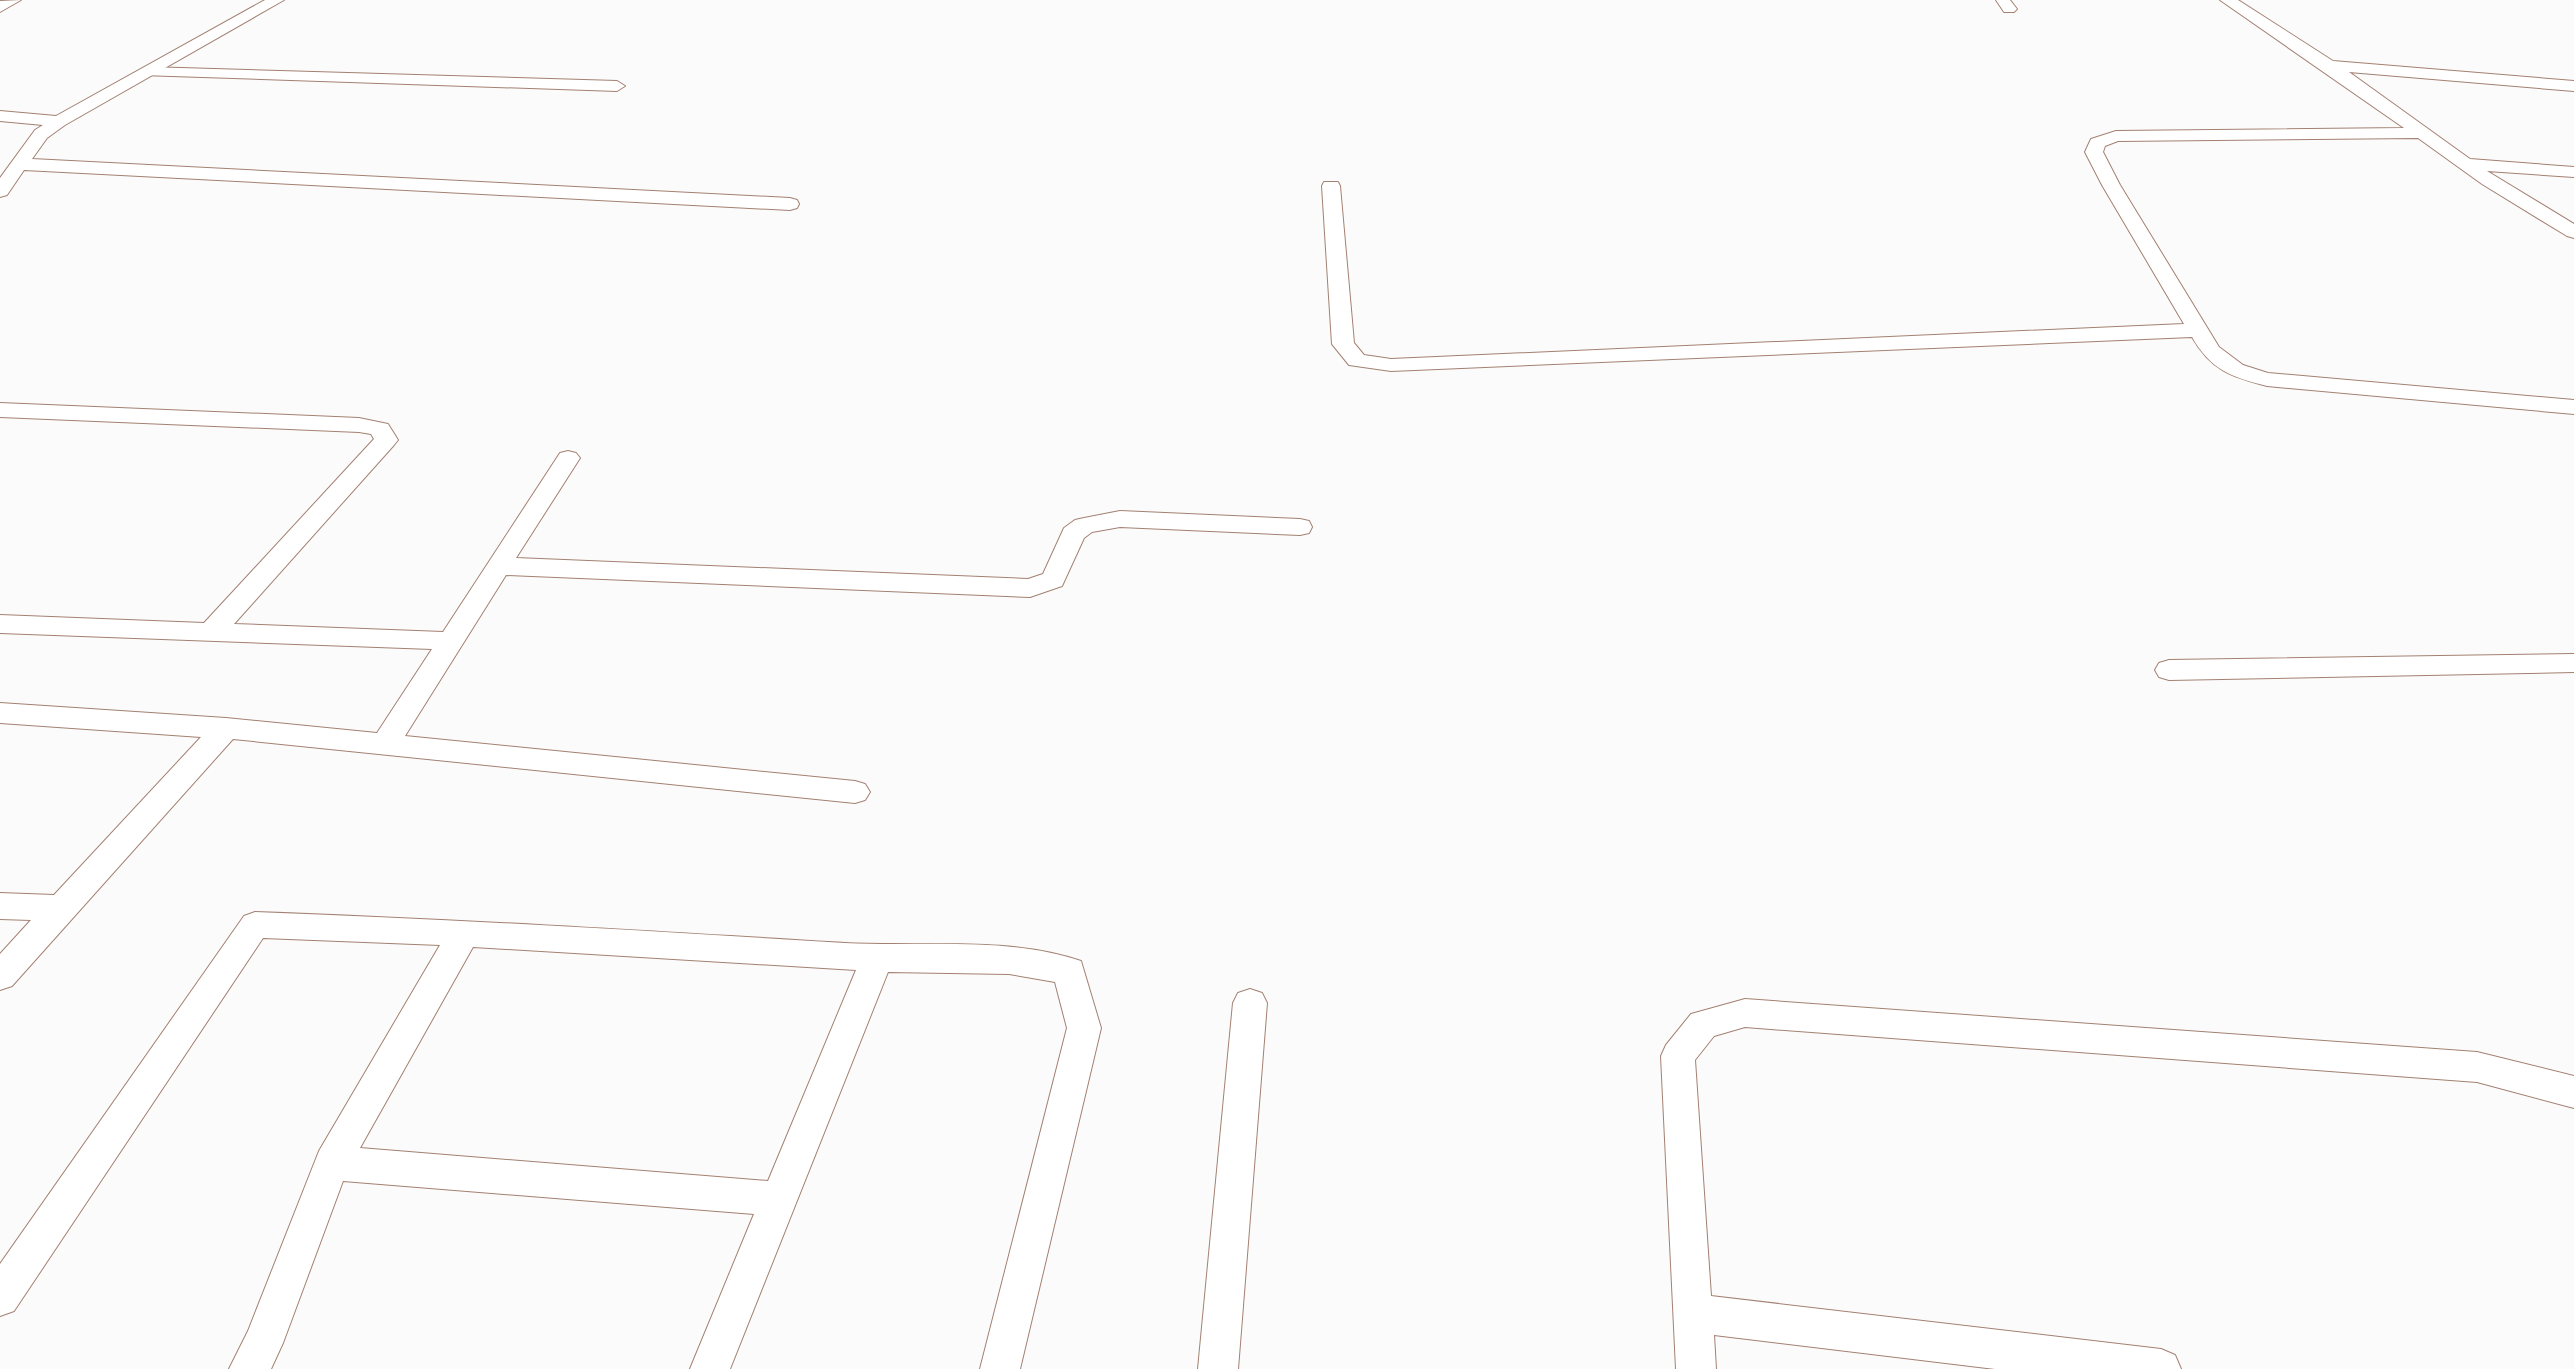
<svg xmlns="http://www.w3.org/2000/svg" width="2574" height="1369" font-family="'Libre Baskerville',serif">
  <rect width="100%" height="100%" fill="#fbfbfb"/>
  <g fill="none" stroke-linecap="round" stroke-linejoin="round">
    <defs>
      <g id="lane">
        <polygon points="147,67 617,81 625,86 617,91 141,75 139,72"/>
        <path d="M 255,912 C 452,919 648,931 845,943 C 921,947 1008,936 1081,961 L 1101,1028 L 1020,1369 L 980,1369 L 1067,1028 L 1055,982 L 1009,974 L 888,972 L 730,1369 L 690,1369 L 754,1214 L 343,1181 L 283,1343 L 271,1369 L 229,1369 L 248,1331 L 319,1151 L 440,945 L 263,938 L 14,1311 L 0,1316 L 0,1264 L 244,916 ZM 473,947 L 856,970 L 768,1181 L 360,1148 Z"/>
      </g>
      <g id="street">
        <polygon points="21,0 0,12 0,1"/>
        <polygon points="265,0 284,0 65,125 47,138 32,159 790,198 797,200 799,204 797,208 790,210 24,170 7,195 0,197 0,178 35,130 43,125 0,121 0,111 56,116"/>
        <polygon points="1996,0 2010,0 2017,9 2014,12 2004,12"/>
        <path d="M 2220,0 L 2238,0 L 2333,61 L 2574,81 L 2574,91 L 2349,72 L 2470,159 L 2574,167 L 2574,177 L 2487,171 L 2574,224 L 2574,238 L 2567,236 L 2482,184 L 2418,138 L 2118,141 L 2105,146 L 2103,152 L 2120,185 L 2219,347 L 2243,365 L 2268,373 L 2574,400 L 2574,414 L 2267,386 C 2231,377 2211,370 2192,337 L 1391,371 L 1349,365 L 1332,344 L 1322,186 L 1324,182 L 1338,182 L 1340,186 L 1354,343 L 1364,355 L 1391,359 L 2184,324 L 2102,185 L 2085,152 L 2091,139 L 2116,131 L 2404,128 Z"/>
        <polygon points="0,403 359,418 388,424 398,440 394,445 234,624 443,632 560,453 568,451 576,453 580,458 516,558 1028,579 1043,574 1064,528 1075,520 1084,518 1120,511 1300,519 1309,521 1312,527 1309,533 1300,535 1120,527 1092,532 1084,538 1062,586 1030,597 506,575 405,736 855,781 865,784 870,792 865,800 855,803 233,739 12,986 0,990 0,954 31,920 0,919 0,893 54,895 201,737 0,723 0,703 226,718 377,733 432,649 0,633 0,615 204,623 374,439 371,434 359,432 0,417"/>
        <polygon points="2574,654 2574,672 2169,680 2159,677 2155,670 2159,663 2169,660"/>
        <polygon points="1250,989 1262,993 1267,1003 1238,1369 1198,1369 1233,1003 1238,993"/>
        <polygon points="1745,999 2477,1052 2574,1076 2574,1108 2477,1082 1745,1027 1714,1036 1695,1060 1711,1296 2161,1349 2175,1355 2181,1369 1995,1369 1714,1335 1716,1369 1676,1369 1661,1056 1666,1045 1691,1014"/>
      </g>
    </defs>
    <use href="#lane" stroke="#a38072" stroke-width="2"/>
    <use href="#street" stroke="#a38072" stroke-width="2"/>
    <use href="#lane" fill="#fff" fill-rule="evenodd"/>
    <use href="#street" fill="#fff" fill-rule="evenodd"/>
  </g>
</svg>
